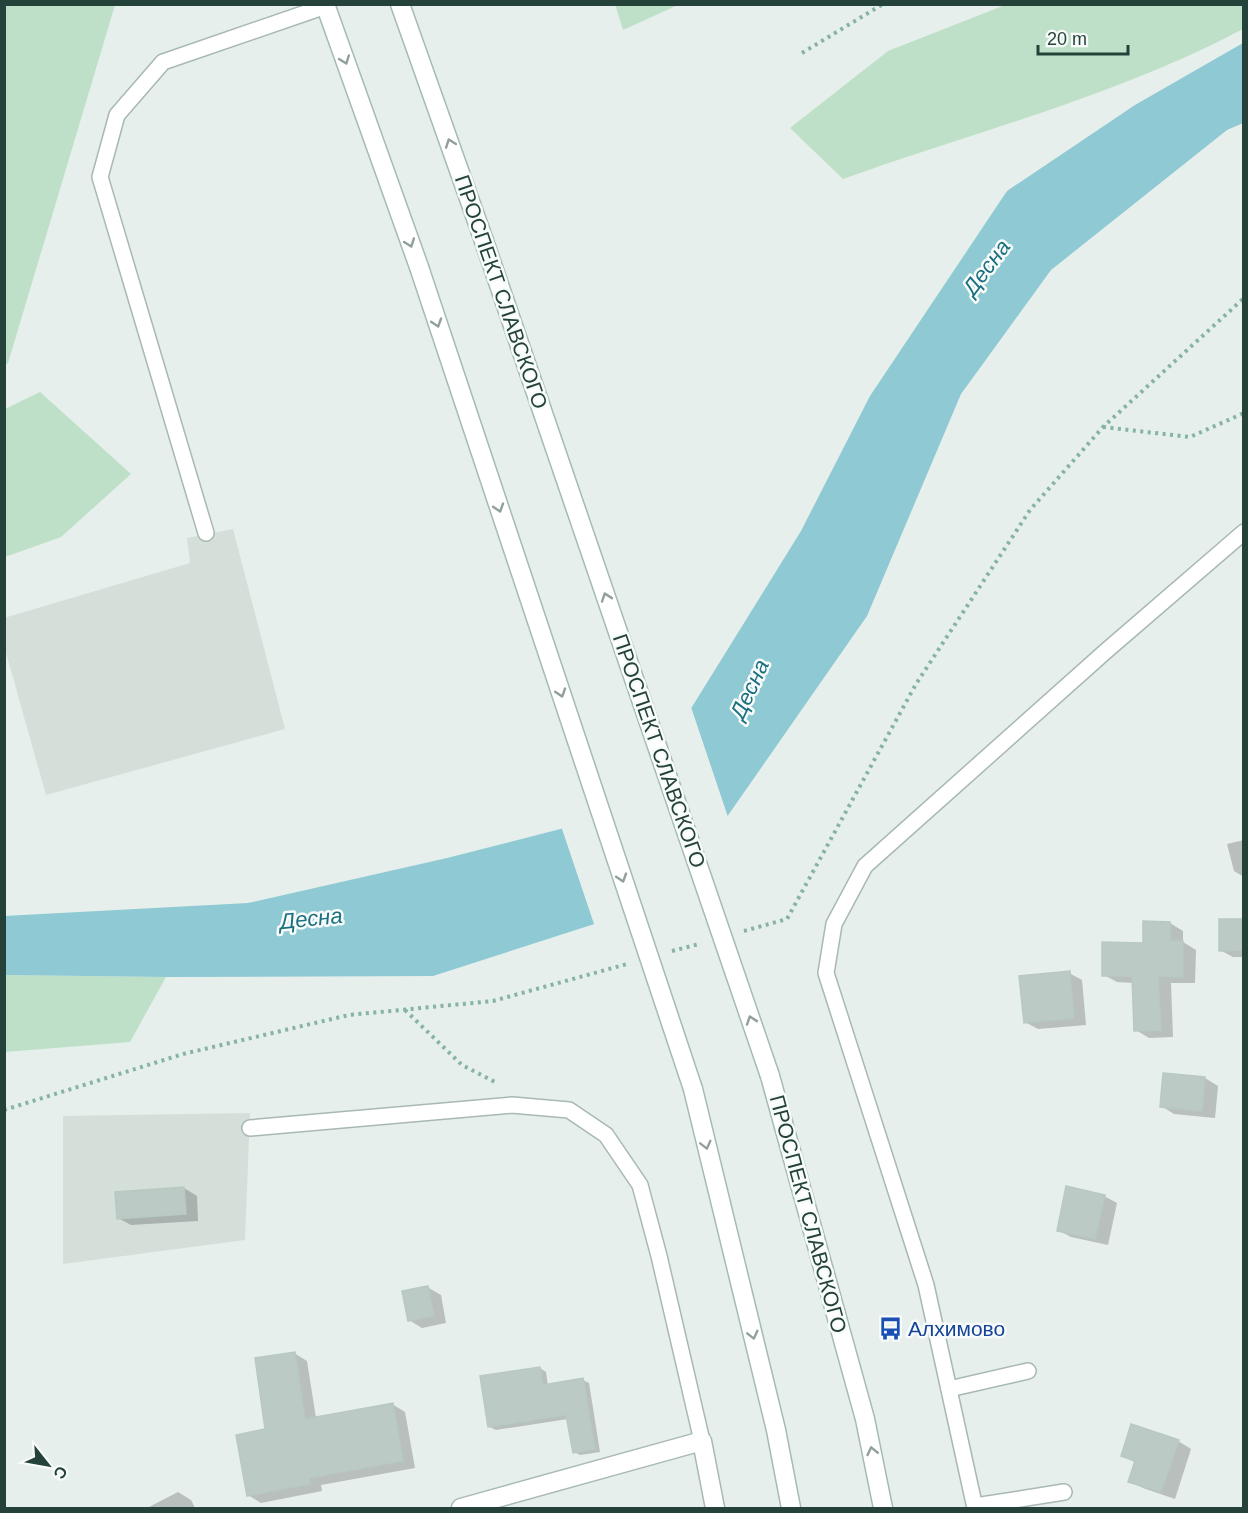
<svg xmlns="http://www.w3.org/2000/svg" width="1248" height="1513" font-family="Helvetica,sans-serif">
  <rect width="100%" height="100%" fill="#e6efeb"/>
  <g fill="#d4dfda">
    <polygon points="233,529 285,729 46,795 5,649 4,618 190,563 187,538"/>
    <polygon points="250,1113 245,1240 63,1264 63,1116"/>
  </g>
  <g fill="#bfe0c8">
    <polygon points="5,4 115,5 8,363 5,365"/>
    <polygon points="615,4 678,4 678,5 623,30"/>
    <path d="M 1005,5 L 1243,5 L 1243,29 C 1117,96 977,131 843,179 L 790,128 L 888,51 Z"/>
    <polygon points="40,392 131,474 61,537 5,557 5,409"/>
    <polygon points="5,975 166,977 130,1042 5,1052"/>
  </g>
  <polygon fill="#8ec9d4" points="1243,43 1243,123 1227,130 1051,270 961,394 867,616 669,900 433,976 166,977 5,975 4,916 248,903 447,858 576,825 682,723 801,531 870,396 1007,191 1135,105"/>
  <polygon fill="#e6efeb" points="690,704 729,820 671,902 595,927 561,826 575,823 680,721"/>
  <g fill="#0003">
    <polygon points="1244,840 1244,877 1234,871 1227,844"/>
    <polygon points="1244,921 1244,957 1233,957 1220,950"/>
    <polygon points="1170,923 1183,931 1183,942 1196,950 1195,983 1171,983 1173,1037 1149,1038 1136,1030 1134,983 1117,982 1104,975"/>
    <polygon points="1069,973 1082,980 1086,1025 1038,1029 1025,1022"/>
    <polygon points="1205,1078 1218,1086 1215,1118 1174,1114 1161,1106"/>
    <polygon points="184,1188 197,1196 198,1221 131,1225 118,1218"/>
    <polygon points="1104,1196 1117,1203 1108,1245 1071,1237 1058,1230"/>
    <polygon points="427,1287 441,1295 446,1323 422,1328 409,1320"/>
    <polygon points="294,1353 307,1361 316,1418 392,1404 405,1412 415,1468 321,1485 322,1491 261,1503 248,1495 266,1431"/>
    <polygon points="540,1368 546,1372 548,1386 583,1380 589,1383 600,1452 580,1455 574,1452 568,1419 496,1430 490,1427"/>
    <polygon points="1178,1441 1191,1449 1175,1499 1143,1488 1130,1481 1136,1463 1122,1455"/>
    <polygon points="178,1492 191,1500 195,1508 147,1508"/>
  </g>
  <g fill="#bbcac4" stroke="#b8c9c2" stroke-width="1.5">
    <polygon points="1219,919 1244,919 1244,950 1219,951"/>
    <polygon points="1143,921 1170,922 1170,941 1183,941 1183,977 1158,976 1161,1030 1134,1031 1132,976 1102,976 1102,942 1143,943"/>
    <polygon points="1070,971 1074,1018 1024,1023 1019,976"/>
    <polygon points="1163,1073 1205,1077 1202,1111 1160,1107"/>
    <polygon points="1066,1186 1105,1195 1095,1239 1057,1231"/>
    <polygon points="184,1187 186,1214 117,1219 115,1192"/>
    <polygon points="428,1286 434,1316 408,1321 402,1291"/>
    <polygon points="295,1352 305,1419 393,1403 403,1461 309,1478 310,1484 247,1496 236,1435 265,1429 255,1358"/>
    <polygon points="540,1367 543,1385 583,1378 595,1449 573,1453 566,1415 488,1427 480,1376"/>
    <polygon points="1131,1424 1179,1440 1161,1492 1128,1482 1135,1461 1121,1456"/>
  </g>
  <g fill="none" stroke-linecap="round" stroke-linejoin="round">
    <defs>
      <g id="lane">
        <polyline points="206,533 100,177 117,115 163,62 326,6"/>
        <polyline points="250,1128 512,1105 569,1110 606,1135 640,1185 659,1256 702,1441"/>
        <polyline points="949,1389 1028,1371"/>
        <polyline points="975,1506 1064,1492"/>
        <polyline points="975,1508 926,1285 826,973 834,924 865,866 1106,651 1244,532"/>
      </g>
      <polyline id="street" points="461,1508 702,1441 715,1508"/>
      <g id="secondary">
        <polyline points="325,4 419,267"/>
        <polyline points="400,4 483,238"/>
        <polyline points="770,1076 865,1419 883,1508"/>
        <polyline points="693,1089 776,1430 791,1508"/>
      </g>
    </defs>
    <use href="#lane" stroke="#a8b8b2" stroke-width="18"/>
    <use href="#street" stroke="#a8b8b2" stroke-width="21"/>
    <use href="#secondary" stroke="#a4bbb3" stroke-width="21"/>
    <g stroke="#86b3a5" stroke-width="4" stroke-dasharray="3 4.5" stroke-linecap="butt">
      <polyline points="802,53 883,4"/>
      <polyline points="1103,427 1190,437 1244,413"/>
      <polyline points="744,931 787,919 916,684 1030,510 1103,427 1244,298"/>
      <polyline points="672,951 699,944"/>
      <polyline points="405,1010 462,1065 497,1083"/>
      <polyline points="4,1110 183,1054 349,1015 493,1001 627,964"/>
    </g>
    <use href="#lane" stroke="#fff" stroke-width="15"/>
    <use href="#street" stroke="#fff" stroke-width="18"/>
    <use href="#secondary" stroke="#fff" stroke-width="18"/>
    <defs>
      <g id="secondary-bridge">
        <polyline points="483,238 770,1076"/>
        <polyline points="419,267 693,1089"/>
      </g>
    </defs>
    <use href="#secondary-bridge" stroke="#a4bbb3" stroke-width="21" stroke-linecap="butt"/>
    <use href="#secondary-bridge" stroke="#fff" stroke-width="18"/>
  </g>
  <defs><path id="oneway-chevron" d="M-2-3.5L2.5 0L-2 3.5" fill="none" stroke-width="1.6" stroke-linecap="round" stroke-linejoin="round" transform="scale(1.5)"/></defs>
  <g stroke="#92a09c">
    <use href="#oneway-chevron" transform="translate(345 60) rotate(70)"/>
    <use href="#oneway-chevron" transform="translate(450 143) rotate(-110)"/>
    <use href="#oneway-chevron" transform="translate(410 243) rotate(70)"/>
    <use href="#oneway-chevron" transform="translate(437 323) rotate(72)"/>
    <use href="#oneway-chevron" transform="translate(499 508) rotate(72)"/>
    <use href="#oneway-chevron" transform="translate(606 597) rotate(-109)"/>
    <use href="#oneway-chevron" transform="translate(561 693) rotate(72)"/>
    <use href="#oneway-chevron" transform="translate(622 878) rotate(72)"/>
    <use href="#oneway-chevron" transform="translate(751 1020) rotate(-109)"/>
    <use href="#oneway-chevron" transform="translate(706 1145) rotate(76)"/>
    <use href="#oneway-chevron" transform="translate(753 1335) rotate(76)"/>
    <use href="#oneway-chevron" transform="translate(872 1451) rotate(-103)"/>
  </g>
  <defs>
    <symbol id="bus-bare" viewBox="-9 -9 18 18"><path d="M-5-6H5V4H4V6H2V4H-2V6H-4V4H-5ZM-3.5-4V0h7V-4ZM-3.5 1.2v1.5H-2V1.2ZM2 1.2v1.5H3.5V1.2Z" fill="#1a4fb4" stroke="#f7fbf9" stroke-width="2.5" paint-order="stroke"/></symbol>
  </defs>
  <g fill-rule="evenodd">
    <use href="#bus-bare" x="874" y="1312" width="33" height="33"/>
  </g>
  <g text-anchor="middle" stroke-width="5" stroke-linejoin="round" paint-order="stroke">
    <g font-size="21" fill="#24423a" stroke="#f7fbf9">
      <text transform="translate(501 292) rotate(71)" y="7">ПРОСПЕКТ СЛАВСКОГО</text>
      <text transform="translate(659 751) rotate(71)" y="7">ПРОСПЕКТ СЛАВСКОГО</text>
      <text transform="translate(808 1214) rotate(75)" y="7">ПРОСПЕКТ СЛАВСКОГО</text>
    </g>
    <g font-size="21" fill="#164399" stroke="#f7fbf9" text-anchor="start">
      <text x="908" y="1336">Алхимово</text>
    </g>
    <g font-size="22" font-style="italic" fill="#1c6f80" stroke="#f7fbf9">
      <text transform="translate(986 267) rotate(-53)" y="8">Десна</text>
      <text transform="translate(749 689) rotate(-65)" y="8">Десна</text>
      <text transform="translate(311 918) rotate(-6)" y="8">Десна</text>
    </g>
  </g>
  <rect width="1248" height="1513" fill="none" stroke="#24423a" stroke-width="12"/>
  <g transform="translate(48 1465) rotate(121)" stroke="#f7fbf9" stroke-width="4.5" paint-order="stroke">
  <path d="M0-4.5L10 22L0 15L-10 22Z" fill="#24423a"/>
  <text y="-9" font-size="16" font-weight="bold" text-anchor="middle" fill="#24423a">С</text>
  </g>
  <path d="M1038 45v9h90v-9" fill="none" stroke="#24423a" stroke-width="3"/>
  <text x="1047" y="45" font-size="18" fill="#24423a" stroke="#f7fbf9" stroke-width="4.5" paint-order="stroke">20 m</text>
</svg>
